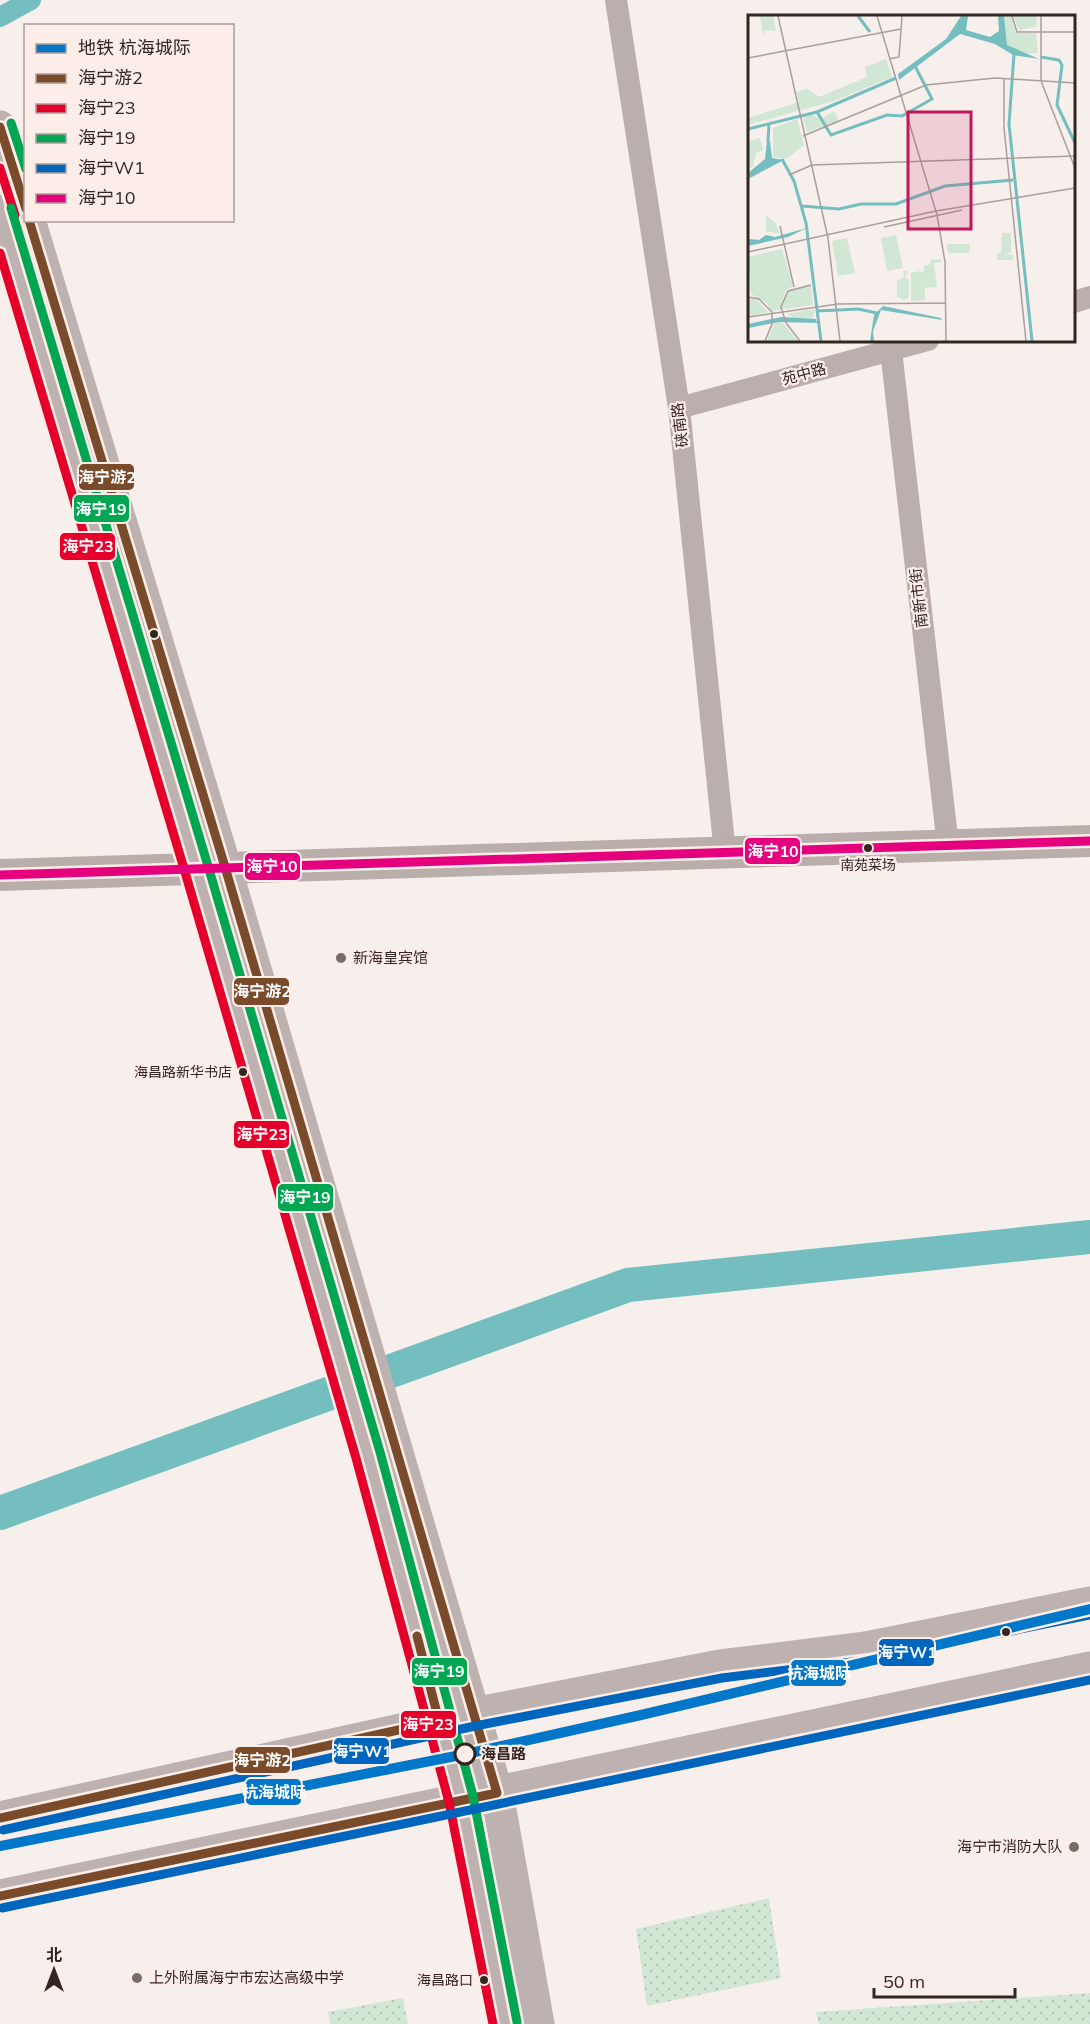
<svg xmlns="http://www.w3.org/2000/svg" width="1090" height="2024" font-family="Mulish,'Noto Sans SC',sans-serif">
  <defs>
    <pattern id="grass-dots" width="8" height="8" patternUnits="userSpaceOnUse" patternTransform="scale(1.5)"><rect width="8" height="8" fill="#d2e6d4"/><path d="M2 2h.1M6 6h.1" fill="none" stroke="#b5c5b6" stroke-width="1.8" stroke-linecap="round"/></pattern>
  </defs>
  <rect width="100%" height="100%" fill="#f7efec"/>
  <g fill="url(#grass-dots)">
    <polygon points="769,1898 781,1978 647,2006 636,1929"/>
    <polygon points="1090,1993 1090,2024 819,2024 816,2012"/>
    <polygon points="403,1998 408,2024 330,2024 328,2012"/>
  </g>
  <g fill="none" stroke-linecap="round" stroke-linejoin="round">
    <polyline stroke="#74bec0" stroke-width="20" points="0,17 31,0"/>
    <polyline stroke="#74bec0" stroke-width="34" points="0,1513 628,1285 1090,1237"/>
    <g stroke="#bbafad" stroke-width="22">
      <polyline points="616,0 679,408 725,853"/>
      <polyline points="1074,302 1090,297"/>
      <polyline points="891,350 948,846"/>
      <polyline points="679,408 928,340"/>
    </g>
    <polyline stroke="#baaeab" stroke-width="32" points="0,875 1090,841"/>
    <g stroke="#bdb2af" stroke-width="33">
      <polyline points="0,127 26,211"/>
      <polyline points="0,211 197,869 368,1455 461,1799 505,2024"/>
      <polyline points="29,220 225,867 497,1793 538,2024"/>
      <polyline points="0,1818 473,1714 720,1666 866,1648 1090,1603"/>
      <polyline points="0,1896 1090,1668"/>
    </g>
    <defs>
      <g id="bus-1">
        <polyline points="0,127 26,209"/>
        <polyline points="0,1818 439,1721 417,1636"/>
        <polyline points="0,1896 497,1793 225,867 29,220"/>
      </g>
      <g id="bus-2">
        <polyline points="0,168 15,215"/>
        <polyline points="0,253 185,872 356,1458 449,1802 493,2024"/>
      </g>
      <g id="bus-3">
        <polyline points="11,123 26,169"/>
        <polyline points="11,208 208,866 380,1452 473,1796 517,2022"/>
      </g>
      <g id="bus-4">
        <polyline points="3,1830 475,1726 722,1678 868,1660 1090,1615"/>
        <polyline points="2,1908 1090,1680"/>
      </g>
      <polyline id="bus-5" points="0,875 1090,841"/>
    </defs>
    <use href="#bus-1" stroke="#fcede8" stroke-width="14"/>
    <use href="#bus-2" stroke="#fcede8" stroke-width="14"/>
    <use href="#bus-3" stroke="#fcede8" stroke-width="14"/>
    <use href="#bus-4" stroke="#fcede8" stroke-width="14"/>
    <use href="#bus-5" stroke="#fcede8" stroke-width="14"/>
    <use href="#bus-1" stroke="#7a4b2a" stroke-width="9"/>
    <use href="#bus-2" stroke="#e4002b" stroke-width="9"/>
    <use href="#bus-3" stroke="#00a651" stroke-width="9"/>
    <use href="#bus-4" stroke="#0065bd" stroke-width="9"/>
    <use href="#bus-5" stroke="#e5007d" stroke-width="9"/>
    <defs>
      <polyline id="metro-1" points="0,1846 466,1754 641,1715 1090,1609"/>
    </defs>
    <use href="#metro-1" stroke="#fcede8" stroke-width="15"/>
    <use href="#metro-1" stroke="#0077c8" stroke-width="10"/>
  </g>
  <g fill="#332621" stroke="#fcede8" stroke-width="2">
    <circle cx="154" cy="634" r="5"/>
    <circle cx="868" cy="848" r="5"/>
    <circle cx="243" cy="1072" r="5"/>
    <circle cx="1006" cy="1632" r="5"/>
    <circle cx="484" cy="1980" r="5"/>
  </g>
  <g fill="#786c68" stroke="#fcede8" stroke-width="2">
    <circle cx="341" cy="958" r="6"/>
    <circle cx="1074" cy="1847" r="6"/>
    <circle cx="137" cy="1978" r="6"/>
  </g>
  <circle fill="#fcede8" stroke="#332621" stroke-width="3" cx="465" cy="1754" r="10"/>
  <g text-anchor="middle" stroke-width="4.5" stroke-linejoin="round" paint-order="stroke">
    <g font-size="14" fill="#332621" stroke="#fcede8" text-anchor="end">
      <text x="868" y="870" text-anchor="middle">南苑菜场</text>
      <text x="232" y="1077">海昌路新华书店</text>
      <text x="473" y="1985">海昌路口</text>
    </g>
    <g font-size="15" fill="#332621" stroke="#fcede8">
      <text transform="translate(804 374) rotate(-15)" y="5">苑中路</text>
      <text transform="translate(680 425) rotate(-97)" y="5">硖南路</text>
      <text transform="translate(919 598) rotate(-97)" y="5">南新市街</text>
    </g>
    <g font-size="15" fill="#332621" stroke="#fcede8" text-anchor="start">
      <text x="353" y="963">新海皇宾馆</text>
      <text x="1062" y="1852" text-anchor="end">海宁市消防大队</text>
      <text x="149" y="1983">上外附属海宁市宏达高级中学</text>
    </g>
    <g font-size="15" font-weight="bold" fill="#332621" stroke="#fcede8" text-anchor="start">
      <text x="481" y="1759">海昌路</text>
    </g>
  </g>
  <g transform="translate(748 15)">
    <rect width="327" height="327" fill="#f7efec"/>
    <path d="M 265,1 L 289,1 L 288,12 L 271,15 ZM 193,244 L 194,247 L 186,248 L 189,272 L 177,273 L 177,285 L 163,286 L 163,258 L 169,257 L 171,252 L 171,257 L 176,257 L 176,251 L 183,249 L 182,245 Z" fill="#d2e6d4"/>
    <path d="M 256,1 L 263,1 L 268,18 L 288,18 L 290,38 L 275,39 L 259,30 ZM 138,44 L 144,62 L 86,86 L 0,110 L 0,103 L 51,87 L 48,77 L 59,74 L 71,82 L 119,62 L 117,52 ZM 86,96 L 91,106 L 59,117 L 55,102 L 63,99 L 73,104 ZM 49,104 L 56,130 L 38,144 L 25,142 L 25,113 ZM 12,123 L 15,135 L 8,138 L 5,151 L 0,154 L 0,126 ZM 34,234 L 45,271 L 38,275 L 33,289 L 40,276 L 63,270 L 65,290 L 23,296 L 19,288 L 3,279 L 0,242 ZM 0,283 L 9,285 L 20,297 L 0,301 ZM 27,307 L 34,307 L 50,326 L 19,326 Z" fill="#d2e6d4"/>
    <path d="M 12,1 L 25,1 L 28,16 L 17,15 L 15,20 ZM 18,201 L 27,207 L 32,219 L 18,216 ZM 254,218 L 263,218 L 263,238 L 256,239 L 265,240 L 265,245 L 249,245 L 249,238 L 253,238 ZM 148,220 L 155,253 L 139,256 L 133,223 ZM 99,223 L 107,258 L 90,261 L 84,226 ZM 199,229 L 222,229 L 221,238 L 200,238 ZM 155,256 L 160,256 L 157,262 L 161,265 L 161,282 L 157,285 L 149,282 L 149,266 L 156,262 ZM 67,294 L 65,303 L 49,304 L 39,299 Z" fill="#d2e6d4"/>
    <path d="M 213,1 L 220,1 L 218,15 L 242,22 L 251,16 L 250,1 L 256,1 L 259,30 L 291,44 L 265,40 L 247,29 L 212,19 L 151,65 L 150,59 L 198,24 ZM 19,126 L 22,126 L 24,143 L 36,145 L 0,164 L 0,158 L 17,144 ZM 59,213 L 40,222 L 0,231 L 1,224 L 11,225 L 18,220 L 27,222 ZM 135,291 L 193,303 L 194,305 L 133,295 L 125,316 L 126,326 L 122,326 L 126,300 ZM 33,302 L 68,304 L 69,308 L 31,307 L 0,313 L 0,309 Z" fill="#74bec0"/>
    <path fill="none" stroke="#74bec0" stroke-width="3" d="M 110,1 L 122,17M 266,39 L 261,109 L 284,326M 293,42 L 311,45 L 314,50 L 309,90 L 327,128M 69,97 L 83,120 L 139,100 L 154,101 L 184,84 L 167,51M 0,114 L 69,97 L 148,63M 20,127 L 21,108M 34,144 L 46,166 L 58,208 L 73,326M 54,191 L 91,194 L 113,189 L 148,189 L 197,171 L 265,165M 69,296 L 110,294 L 129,298"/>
    <path fill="none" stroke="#a99f9b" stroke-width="1.5" d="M 30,1 L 80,223 L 92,326M 129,1 L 189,200 L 197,247 L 198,326M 264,1 L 269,17 L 327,17M 293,1 L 293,66 L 327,153M 0,43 L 153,14M 141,44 L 151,42 L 154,1M 256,64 L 256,113 L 278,326M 55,121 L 178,70 L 247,63 L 327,68M 41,160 L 64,150 L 327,141M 32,211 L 46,272M 136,212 L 214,195M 0,237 L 188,196 L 327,173M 0,282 L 11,284 L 24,297 L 24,309 L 17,326M 0,302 L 90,289 L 198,288M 52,326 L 38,308 L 33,292 L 40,276 L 63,270"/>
    <path fill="#c2185b" fill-opacity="0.15" stroke="#c2185b" stroke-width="3" d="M 160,97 L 223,97 L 223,214 L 160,214 Z"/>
    <rect width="327" height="327" fill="none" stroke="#332621" stroke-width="3"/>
  </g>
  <g stroke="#fcede8" stroke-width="2">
    <rect x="78" y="463" width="57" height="28" rx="6" fill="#7a4b2a"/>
    <rect x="73" y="494" width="57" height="29" rx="6" fill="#00a651"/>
    <rect x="59" y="532" width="57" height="29" rx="6" fill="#e4002b"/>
    <rect x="744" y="837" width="57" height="28" rx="6" fill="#e5007d"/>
    <rect x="244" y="852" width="57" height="29" rx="6" fill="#e5007d"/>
    <rect x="233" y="977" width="57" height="29" rx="6" fill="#7a4b2a"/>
    <rect x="233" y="1120" width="57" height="29" rx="6" fill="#e4002b"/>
    <rect x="277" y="1183" width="57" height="29" rx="6" fill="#00a651"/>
    <rect x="878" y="1638" width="57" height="29" rx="6" fill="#0065bd"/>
    <rect x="411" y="1657" width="57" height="29" rx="6" fill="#00a651"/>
    <rect x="790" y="1659" width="57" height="28" rx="6" fill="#0077c8"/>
    <rect x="400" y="1710" width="57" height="29" rx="6" fill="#e4002b"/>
    <rect x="333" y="1737" width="57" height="28" rx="6" fill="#0065bd"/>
    <rect x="234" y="1746" width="57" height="28" rx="6" fill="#7a4b2a"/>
    <rect x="245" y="1778" width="57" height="28" rx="6" fill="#0077c8"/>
  </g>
  <g font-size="16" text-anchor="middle" font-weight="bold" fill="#fff">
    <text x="107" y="483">海宁游2</text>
    <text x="101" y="515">海宁19</text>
    <text x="88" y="552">海宁23</text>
    <text x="773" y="857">海宁10</text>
    <text x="272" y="872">海宁10</text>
    <text x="262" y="997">海宁游2</text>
    <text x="262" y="1140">海宁23</text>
    <text x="305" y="1203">海宁19</text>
    <text x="907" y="1658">海宁W1</text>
    <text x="439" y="1677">海宁19</text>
    <text x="819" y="1679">杭海城际</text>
    <text x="428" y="1730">海宁23</text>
    <text x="362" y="1757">海宁W1</text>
    <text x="262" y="1766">海宁游2</text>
    <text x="274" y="1798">杭海城际</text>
  </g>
  <rect x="24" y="24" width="210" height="198" fill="#fcede8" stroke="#ac9d98" stroke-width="1.5"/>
  <rect x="36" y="44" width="30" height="9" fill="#0077c8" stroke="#ac9d98" stroke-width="1.5"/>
  <text x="78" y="54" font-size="18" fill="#332621">地铁 杭海城际</text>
  <rect x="36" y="74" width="30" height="9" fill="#7a4b2a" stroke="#ac9d98" stroke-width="1.5"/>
  <text x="78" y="84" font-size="18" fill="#332621">海宁游2</text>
  <rect x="36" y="104" width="30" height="9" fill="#e4002b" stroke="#ac9d98" stroke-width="1.5"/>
  <text x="78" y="114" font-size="18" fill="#332621">海宁23</text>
  <rect x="36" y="134" width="30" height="9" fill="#00a651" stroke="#ac9d98" stroke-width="1.5"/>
  <text x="78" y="144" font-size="18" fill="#332621">海宁19</text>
  <rect x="36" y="164" width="30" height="9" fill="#0065bd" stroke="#ac9d98" stroke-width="1.5"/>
  <text x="78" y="174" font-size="18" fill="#332621">海宁W1</text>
  <rect x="36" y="194" width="30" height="9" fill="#e5007d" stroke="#ac9d98" stroke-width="1.5"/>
  <text x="78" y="204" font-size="18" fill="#332621">海宁10</text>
  <g transform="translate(54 1970)" stroke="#fcede8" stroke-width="4.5" paint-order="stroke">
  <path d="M0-4.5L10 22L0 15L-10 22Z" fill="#332621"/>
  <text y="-9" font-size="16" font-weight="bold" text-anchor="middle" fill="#332621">北</text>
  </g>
  <path d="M874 1988v9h141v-9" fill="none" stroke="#332621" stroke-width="3"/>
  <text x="883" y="1988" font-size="18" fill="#332621" stroke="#fcede8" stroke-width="4.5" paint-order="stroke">50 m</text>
</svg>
